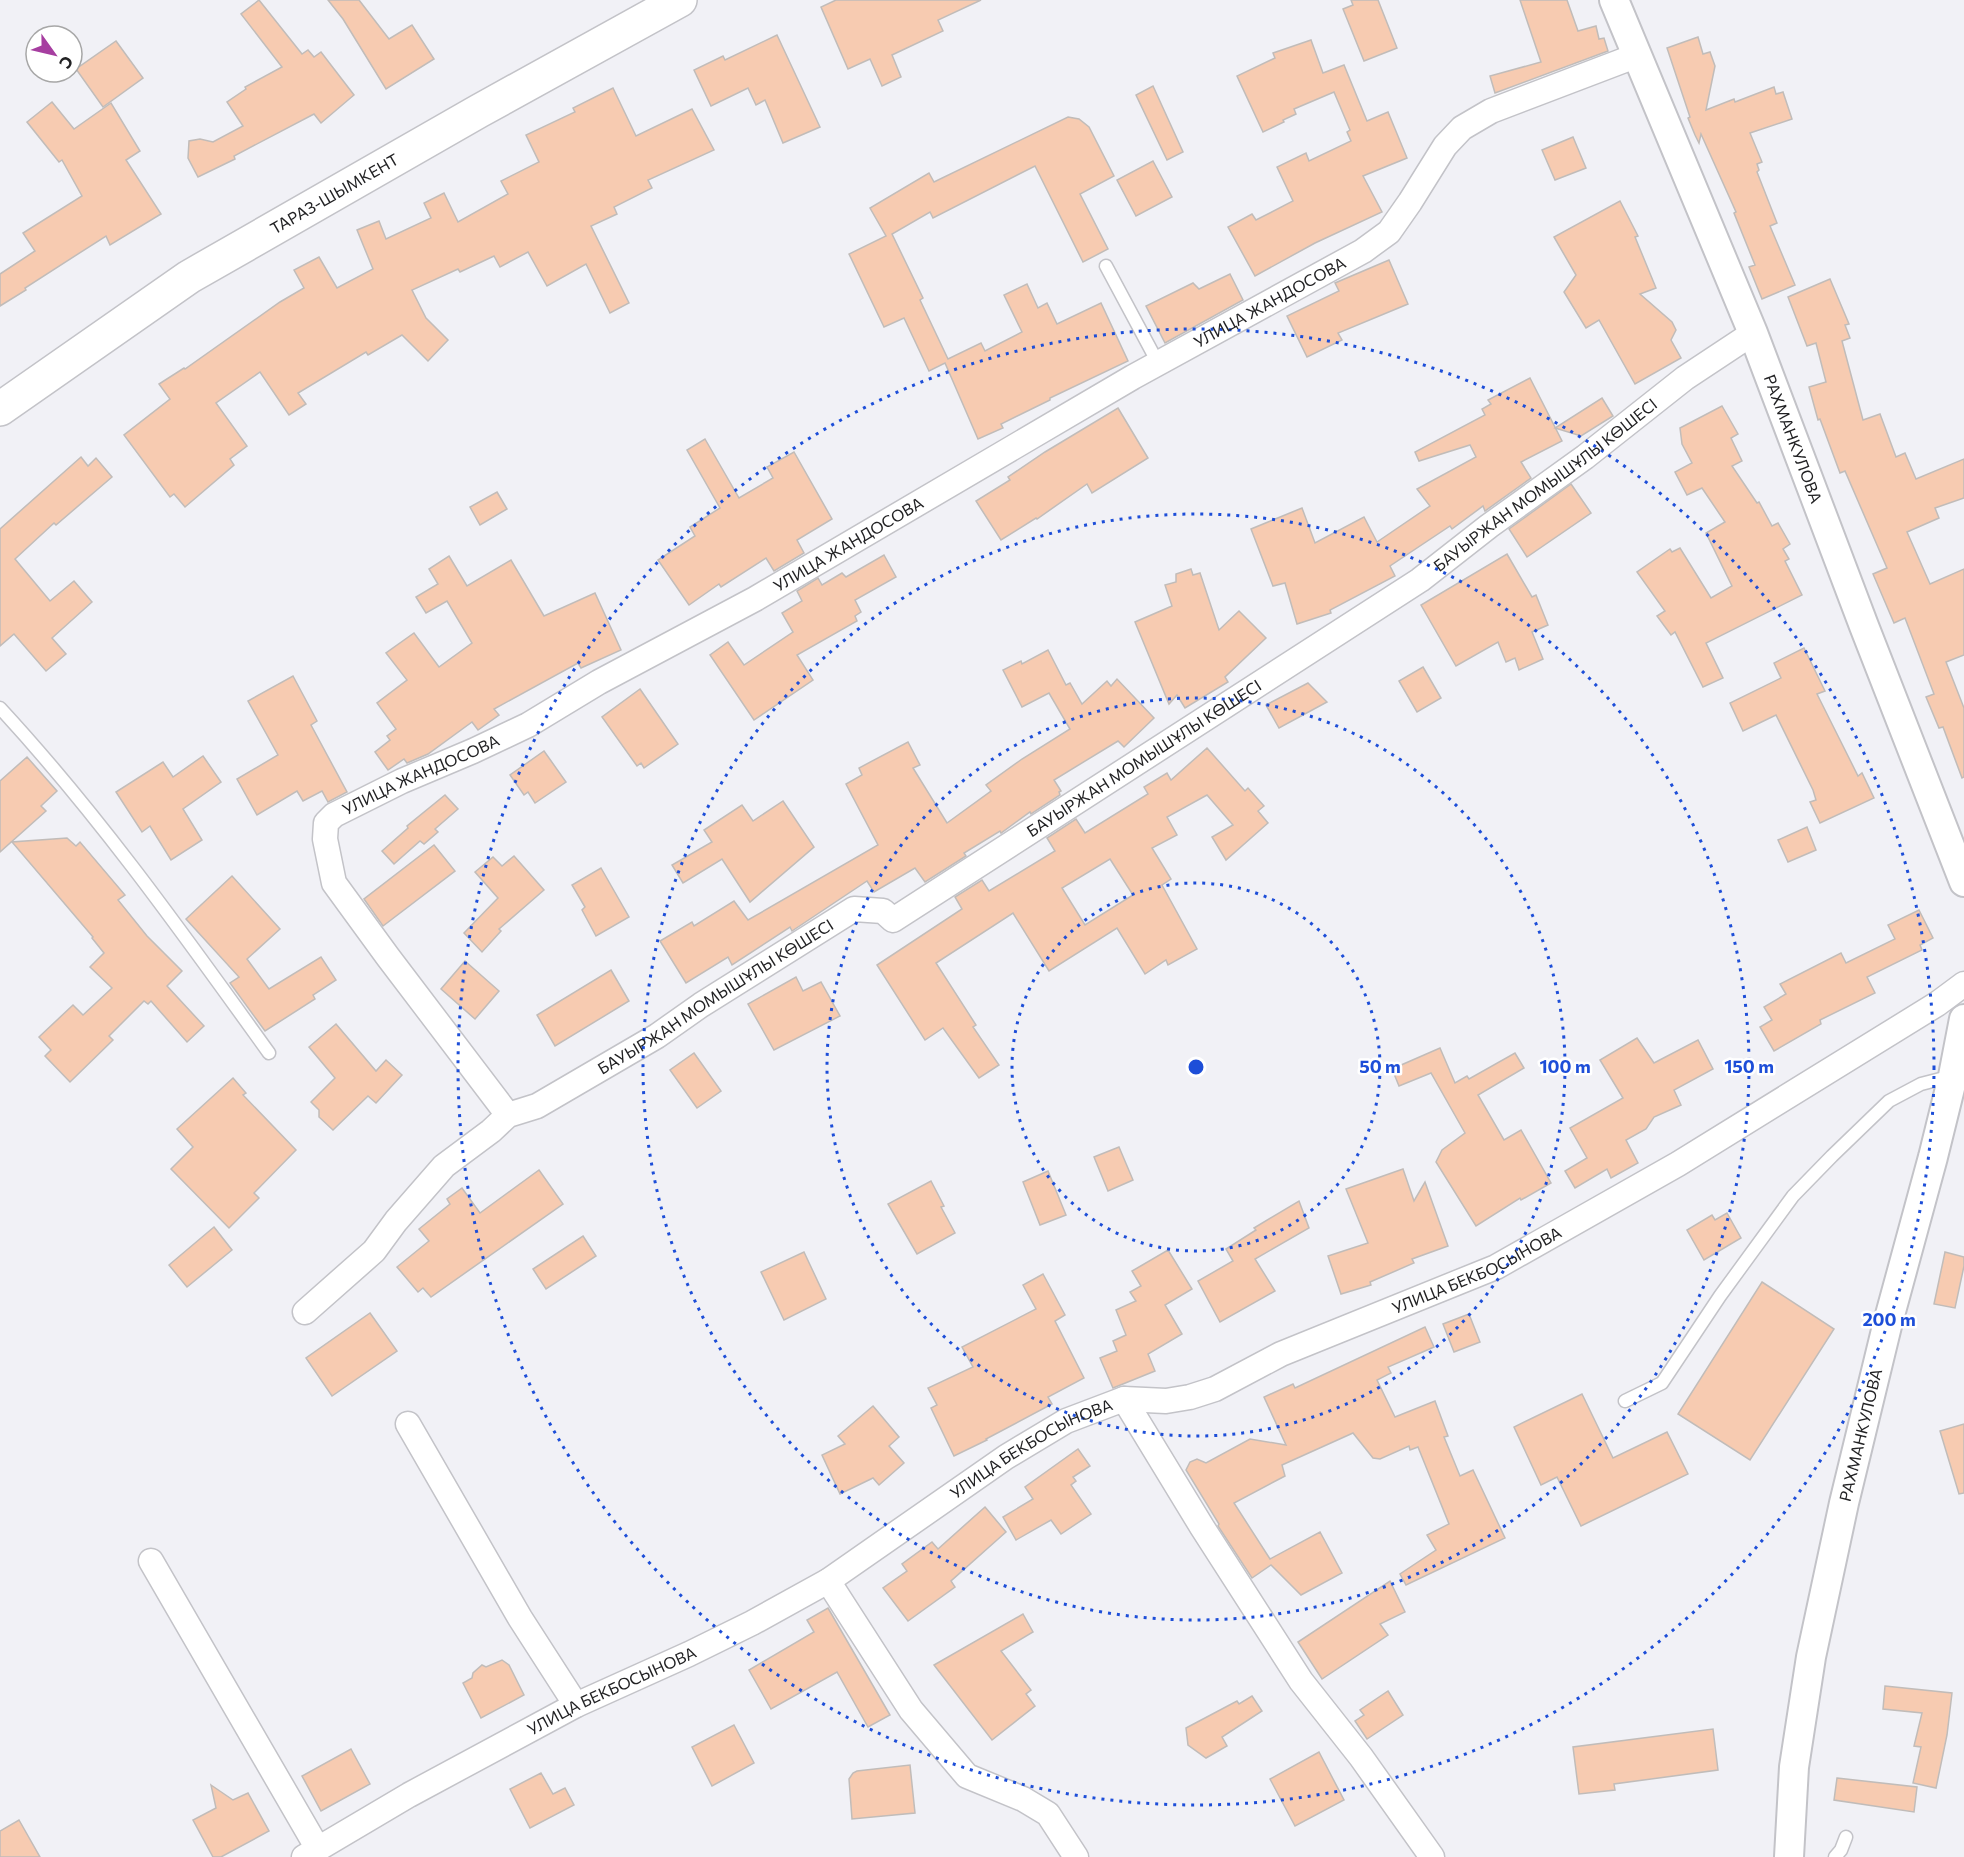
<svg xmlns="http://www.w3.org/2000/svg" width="1964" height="1857" font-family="Commissioner,sans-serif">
  <rect width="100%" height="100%" fill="#f1f1f6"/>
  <g fill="#f7cbb1" stroke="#c1bcb9" stroke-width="1.5" fill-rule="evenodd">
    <polygon points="259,0 302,54 308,50 314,57 321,52 354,95 321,123 314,114 234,156 235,159 198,177 188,158 189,141 200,139 213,142 243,126 227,102 246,89 245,87 282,67 241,14"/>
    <polygon points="328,0 359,0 389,39 412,25 434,59 386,89 343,19"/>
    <polygon points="836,0 981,0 938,20 943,31 892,55 901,77 882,86 870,59 848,69 821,7"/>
    <polygon points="1351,0 1378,0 1397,48 1364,61 1343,9 1353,5"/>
    <polygon points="1520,0 1567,0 1578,31 1596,26 1599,39 1604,38 1608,51 1495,93 1490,76 1541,62"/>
    <polygon points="777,35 820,127 783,143 765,100 756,105 748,88 711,106 694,70 723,56 725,60"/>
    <polygon points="1698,37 1703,54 1710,52 1715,66 1706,110 1734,99 1735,102 1774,87 1776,94 1783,92 1792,119 1750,133 1762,162 1757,164 1759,170 1757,172 1777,223 1770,226 1795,285 1762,299 1749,267 1755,265 1734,213 1736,212 1701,134 1699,143 1695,135 1688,118 1690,117 1667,48"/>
    <polygon points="1311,40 1323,73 1344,65 1367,121 1388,112 1407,158 1363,176 1382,212 1315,243 1255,276 1228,227 1252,214 1256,220 1293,201 1277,167 1306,153 1309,161 1351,141 1347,132 1350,130 1334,92 1294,109 1296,114 1283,120 1284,122 1263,132 1237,76 1275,58 1273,53"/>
    <polygon points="116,41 143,78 103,107 76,69"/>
    <polygon points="1153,86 1183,152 1167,160 1136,95"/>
    <polygon points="613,88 636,136 692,109 714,150 648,180 652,188 614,207 617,214 591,226 629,303 610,313 586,264 547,286 528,252 500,267 494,256 460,272 458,269 412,290 426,318 448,340 428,361 402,335 368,355 366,352 298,393 306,404 289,415 260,372 216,403 247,446 230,459 234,465 185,507 174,494 170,497 124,435 170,399 159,384 184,368 185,369 280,302 304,288 294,270 319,257 337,288 373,269 357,230 379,221 386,239 431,218 424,203 444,193 458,222 508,194 501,181 539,162 526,135 575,112 573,108"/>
    <polygon points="52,102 74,129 111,103 140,151 126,160 161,214 110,245 106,236 25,288 26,290 0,306 0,274 35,251 23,233 82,196 62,160 59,162 27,122"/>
    <polygon points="1068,117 1079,119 1089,127 1114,176 1080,194 1108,249 1083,262 1035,166 933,218 930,212 892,234 923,298 920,300 948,359 981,343 985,351 1022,332 1004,295 1027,284 1038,308 1047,303 1057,324 1101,303 1128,361 1050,398 1050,400 1001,424 1003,428 978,439 945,363 929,371 904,318 884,327 849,254 886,236 870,208 929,173 934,182"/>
    <polygon points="1573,137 1586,168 1555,180 1542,150"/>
    <polygon points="1153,161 1172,197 1136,216 1117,180"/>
    <polygon points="1620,201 1638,236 1635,237 1656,288 1640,294 1672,322 1676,330 1671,340 1681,358 1635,384 1599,320 1586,328 1564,292 1576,275 1554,237"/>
    <polygon points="1389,260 1408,304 1338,333 1342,340 1307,357 1287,316 1339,291 1335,283"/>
    <polygon points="1230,274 1243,300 1165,343 1146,306 1193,283 1199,289"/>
    <polygon points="1830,279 1849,324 1845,325 1850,338 1842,341 1863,420 1880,414 1896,457 1905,453 1916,479 1964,459 1964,498 1935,508 1939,518 1907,532 1930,584 1964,569 1964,655 1946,662 1964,708 1964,777 1962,778 1943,727 1939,728 1926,697 1934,694 1905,618 1894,623 1873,574 1887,568 1845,471 1840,473 1820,419 1818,420 1809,387 1826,382 1816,343 1807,346 1788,297"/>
    <polygon points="1530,378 1562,441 1521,462 1531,478 1485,511 1483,506 1452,529 1450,526 1390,566 1395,576 1330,610 1331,613 1297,624 1285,583 1273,586 1251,529 1302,508 1315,543 1364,517 1377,542 1430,506 1417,489 1476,457 1470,445 1419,461 1415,452 1485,415 1482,409 1491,404 1488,400"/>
    <polygon points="1602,398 1613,416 1581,436 1555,428"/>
    <polygon points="1722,406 1738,434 1731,438 1742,461 1732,466 1757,503 1759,502 1772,526 1778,523 1790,544 1783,549 1789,559 1785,561 1802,595 1706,643 1723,678 1703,687 1675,632 1671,635 1657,616 1665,611 1637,572 1670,549 1672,552 1680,548 1711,598 1732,586 1706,533 1725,522 1702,488 1687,495 1675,472 1692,463 1682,444 1680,428"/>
    <polygon points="1118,408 1148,458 1092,493 1087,484 1037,519 1036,518 1001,540 976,501 1010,480 1008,477 1045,452"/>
    <polygon points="705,439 739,498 773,478 767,467 794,452 832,519 797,540 804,553 774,571 766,558 721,587 719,584 689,605 658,560 695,536 690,527 720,508 687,450"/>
    <polygon points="81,457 88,466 96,458 112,477 56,525 54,523 15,559 50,601 74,581 92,602 52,638 66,654 46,671 14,634 0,646 0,529"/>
    <polygon points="1571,484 1591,513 1527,557 1509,529"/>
    <polygon points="497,492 507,509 480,525 470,507"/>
    <polygon points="1507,554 1532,597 1536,595 1548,625 1532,632 1543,659 1519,670 1515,658 1506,662 1498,642 1456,666 1421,605"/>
    <polygon points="884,555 896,577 855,600 861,612 855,616 857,621 797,655 813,680 754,720 710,655 728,642 744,665 793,632 782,613 802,601 797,591 818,578 822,585 842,573 846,577"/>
    <polygon points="449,556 467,586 511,560 544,616 595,593 621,650 581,668 578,663 494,709 499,715 478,730 472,722 428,754 407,763 404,759 388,770 375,752 390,740 387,736 396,729 377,703 407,680 386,653 414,633 439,667 472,643 447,601 426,613 416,597 438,584 429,569"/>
    <polygon points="1191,569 1193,575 1200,573 1219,630 1239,611 1266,638 1225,677 1228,682 1185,708 1177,695 1169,704 1135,622 1172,606 1165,585 1176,582 1176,574"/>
    <polygon points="1804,648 1825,691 1817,694 1858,776 1862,773 1874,798 1820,823 1810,802 1816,800 1813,790 1776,715 1743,731 1730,703 1781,678 1774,663"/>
    <polygon points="1048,650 1066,685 1070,683 1082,704 1107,681 1111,686 1117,679 1154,718 1124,747 1118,741 1054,780 1061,791 1059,792 1060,795 1031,814 1030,812 1001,833 1000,831 964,853 966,856 925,882 915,868 874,892 867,881 792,931 790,927 732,965 728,957 686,983 660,941 692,922 694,926 734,901 748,920 878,845 846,784 862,775 859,768 908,742 920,765 913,768 947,823 991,791 986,785 1022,759 1070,729 1049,693 1022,707 1003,670 1021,661 1022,664"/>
    <polygon points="1423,667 1441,698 1417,712 1399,681"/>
    <polygon points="293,676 317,721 311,725 347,792 328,802 322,791 303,801 297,791 257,815 237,779 278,755 248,701"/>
    <polygon points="1308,683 1327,702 1279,728 1266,705"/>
    <polygon points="640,689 678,744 644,768 641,763 637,766 602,717"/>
    <path d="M 1207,748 L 1245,791 L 1248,788 L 1264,806 L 1258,811 L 1268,823 L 1226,860 L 1212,837 L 1233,825 L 1207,795 L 1167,817 L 1177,835 L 1152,848 L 1171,879 L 1162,885 L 1197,949 L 1168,965 L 1166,960 L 1145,974 L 1117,928 L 1049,971 L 1013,913 L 936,963 L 976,1025 L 973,1027 L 999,1065 L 979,1078 L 943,1028 L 925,1040 L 877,965 L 962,909 L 955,897 L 982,880 L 989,891 L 1055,851 L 1047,838 L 1076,819 L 1085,833 L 1148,794 L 1144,787 L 1167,773 L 1171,780 ZM 1110,859 L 1133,895 L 1085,925 L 1062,888 Z"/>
    <polygon points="544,751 566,782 535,803 528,792 524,795 510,775"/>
    <polygon points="203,756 221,782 183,809 202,840 171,860 150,826 142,832 116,792 163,762 173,777"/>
    <polygon points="27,757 57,791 41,806 46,811 0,852 0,781"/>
    <polygon points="445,795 458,809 435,829 438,832 424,844 420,841 394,864 382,851 408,828 407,826"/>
    <polygon points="783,801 814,847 750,902 722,859 683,883 672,865 712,842 704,830 742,805 753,821"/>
    <polygon points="1807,827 1816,850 1788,862 1778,840"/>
    <polygon points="67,838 76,846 80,842 125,895 118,900 147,936 182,971 167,986 204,1026 187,1042 151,1001 148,1004 144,1001 109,1036 113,1040 70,1082 45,1056 51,1050 39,1037 73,1005 83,1015 112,988 90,967 104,953 92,938 93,937 12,842"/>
    <polygon points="434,845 455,871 383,926 364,899"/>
    <polygon points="514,856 544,890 499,929 501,931 482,952 464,933 498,898 475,872 493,857 502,866"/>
    <polygon points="601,868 629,917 596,936 582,910 585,907 572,885"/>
    <polygon points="232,876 280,929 247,959 269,989 321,957 336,980 313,995 315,999 265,1031 230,983 239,977 186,919"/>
    <polygon points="1919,910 1933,938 1920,945 1922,950 1867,977 1875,993 1820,1020 1821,1024 1774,1051 1760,1027 1772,1020 1764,1007 1786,994 1780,984 1841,953 1846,963 1895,939 1888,925"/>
    <polygon points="465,961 499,991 475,1019 441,989"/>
    <polygon points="611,970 629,1001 555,1046 537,1015"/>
    <polygon points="796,977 803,991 821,982 840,1016 774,1050 748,1004"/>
    <polygon points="336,1024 376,1071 386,1060 402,1075 376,1103 368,1096 333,1130 319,1117 319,1110 311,1102 335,1078 309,1047"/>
    <polygon points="1637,1038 1654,1063 1698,1040 1713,1069 1674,1090 1681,1105 1654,1117 1646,1129 1626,1140 1638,1163 1611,1178 1607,1169 1575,1188 1565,1171 1587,1158 1570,1128 1623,1098 1600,1060"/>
    <polygon points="1440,1048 1455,1083 1467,1076 1469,1079 1515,1053 1524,1068 1478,1095 1504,1140 1521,1130 1551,1183 1521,1200 1520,1198 1476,1226 1436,1162 1442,1150 1465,1133 1431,1073 1399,1086 1392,1069"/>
    <polygon points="694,1053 721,1091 697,1108 670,1070"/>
    <polygon points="233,1078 246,1093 243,1095 296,1150 254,1193 259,1198 229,1228 171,1169 193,1147 177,1129"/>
    <polygon points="1119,1147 1133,1180 1108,1191 1094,1157"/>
    <polygon points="1403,1169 1414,1201 1425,1182 1448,1246 1412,1259 1414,1263 1370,1282 1371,1285 1341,1294 1328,1256 1368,1243 1346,1189"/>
    <polygon points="539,1170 563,1204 431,1297 423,1288 418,1292 397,1267 429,1241 419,1229 450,1204 447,1199 462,1188 480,1213"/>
    <polygon points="1048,1171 1066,1215 1040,1225 1023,1182"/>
    <polygon points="931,1181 944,1206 941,1207 955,1233 917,1254 888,1204"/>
    <polygon points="1299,1201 1309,1228 1255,1259 1275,1291 1220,1322 1198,1281 1233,1261 1226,1249 1256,1230 1254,1228"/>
    <polygon points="1727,1213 1741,1238 1704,1260 1687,1230 1712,1215 1715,1220"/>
    <polygon points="214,1227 232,1250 187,1287 169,1265"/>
    <polygon points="583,1236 596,1256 546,1289 533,1269"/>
    <polygon points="1168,1250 1192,1289 1165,1305 1182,1334 1148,1354 1155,1371 1113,1388 1100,1358 1117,1351 1113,1341 1126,1335 1116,1310 1136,1301 1130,1292 1141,1286 1132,1271"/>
    <polygon points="804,1252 826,1299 784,1320 761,1272"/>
    <polygon points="1945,1252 1964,1257 1964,1266 1955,1308 1934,1304"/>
    <polygon points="1043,1274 1065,1315 1055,1321 1084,1378 1048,1397 1052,1404 986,1439 987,1440 954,1456 931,1408 937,1405 928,1388 973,1367 962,1347 1036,1309 1023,1285"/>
    <polygon points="1762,1282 1834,1329 1750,1460 1678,1414"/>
    <polygon points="370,1313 397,1351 332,1396 306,1358"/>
    <polygon points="1469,1314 1480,1342 1454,1352 1443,1324"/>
    <polygon points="1425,1327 1434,1347 1388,1367 1391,1373 1377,1380 1395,1417 1435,1401 1448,1436 1444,1437 1460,1476 1473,1470 1505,1538 1406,1585 1400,1574 1436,1550 1427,1535 1449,1524 1418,1447 1410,1450 1409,1446 1380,1459 1373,1458 1353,1433 1282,1465 1285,1476 1234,1503 1270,1559 1320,1532 1342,1573 1301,1595 1271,1565 1252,1578 1218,1526 1219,1524 1186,1470 1190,1462 1197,1459 1206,1463 1250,1439 1286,1445 1264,1397 1293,1384 1295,1388"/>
    <polygon points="1582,1394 1613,1458 1667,1432 1688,1474 1581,1526 1557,1477 1541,1485 1514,1427"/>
    <polygon points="873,1406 899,1437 889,1446 904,1463 879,1485 873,1478 840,1494 822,1455 845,1444 838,1436"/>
    <polygon points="1964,1424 1964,1493 1959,1494 1940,1431"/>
    <polygon points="1078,1449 1090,1466 1073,1477 1076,1481 1071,1485 1091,1514 1061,1534 1051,1520 1016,1540 1003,1517 1033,1499 1025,1487"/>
    <polygon points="985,1507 1006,1532 951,1581 955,1587 908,1621 883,1588 907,1571 902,1564 932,1542 938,1549"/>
    <polygon points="1390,1581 1405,1612 1380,1624 1388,1635 1322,1679 1298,1642"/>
    <polygon points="828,1608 890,1715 868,1727 837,1672 771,1709 749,1670 814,1632 807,1620"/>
    <polygon points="1023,1614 1033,1632 1001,1651 1031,1690 1026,1694 1035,1706 992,1740 934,1665"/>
    <polygon points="502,1660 509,1665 524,1695 481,1718 463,1683 472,1678 473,1673 482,1665 486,1667"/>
    <polygon points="1885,1686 1952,1693 1947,1735 1936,1788 1913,1783 1921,1747 1914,1746 1922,1713 1883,1709"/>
    <polygon points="1388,1691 1403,1715 1367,1739 1355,1721 1364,1715 1360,1710"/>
    <polygon points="1252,1696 1262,1711 1222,1737 1227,1746 1206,1758 1188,1745 1186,1728 1237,1701 1239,1704"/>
    <polygon points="734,1725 754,1763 712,1786 692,1747"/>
    <polygon points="1713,1729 1718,1770 1614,1784 1615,1790 1579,1794 1573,1747"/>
    <polygon points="351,1749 370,1784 321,1811 302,1776"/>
    <polygon points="1319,1752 1344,1800 1295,1826 1270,1779"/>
    <polygon points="910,1765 915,1813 852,1819 849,1779 853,1773 857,1771"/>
    <polygon points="541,1773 553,1794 565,1788 574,1805 530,1828 510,1789"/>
    <polygon points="1837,1778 1917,1787 1914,1812 1834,1800"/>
    <polygon points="211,1785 233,1800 248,1793 269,1831 221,1857 213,1857 193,1820 216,1808"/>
    <polygon points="19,1820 40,1857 0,1857 0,1831"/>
  </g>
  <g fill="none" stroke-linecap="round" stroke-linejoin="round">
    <defs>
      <g id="service">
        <polyline points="1106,266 1158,363"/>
        <path d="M 0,708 C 99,815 184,935 269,1053"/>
        <polyline points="1625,1401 1662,1383 1720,1296 1793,1196 1832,1156 1889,1101 1921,1084 1952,1076"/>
        <polyline points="1835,1857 1841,1850 1846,1837"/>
      </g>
      <g id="minor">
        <path id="s1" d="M 508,1115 L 388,957 L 334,883 L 325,839 L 326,823 L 334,815 L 402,781 L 473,751 L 528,725 L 599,682 L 755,599 L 1133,377 L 1363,251 L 1389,232 L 1410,202 L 1445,146 L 1462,128 L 1491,111 L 1638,55"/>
        <path id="s2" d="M 305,1312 L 374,1251 L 396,1221 L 444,1166 L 491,1131 L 508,1115 L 537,1106 L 657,1036 L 701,1005 L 854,909 L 883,911 L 893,920 L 1420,580 L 1489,526 L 1585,457 L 1685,378 L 1753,333"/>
        <polyline points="1124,1399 1202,1527 1301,1681 1361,1757 1432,1857"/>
        <polyline points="408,1424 520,1618 576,1705"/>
        <polyline points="151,1561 318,1849"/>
        <polyline points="828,1581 911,1710 967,1776 1023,1799 1048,1814 1076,1857"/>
        <path id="s3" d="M 304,1857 L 409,1795 L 576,1705 L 689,1654 L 752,1623 L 828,1581 L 1006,1457 L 1066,1421 L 1124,1399 L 1166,1401 L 1190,1397 L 1215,1389 L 1281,1354 L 1496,1267 L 1678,1164 L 1937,1004 L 1964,984"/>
      </g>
      <g id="tertiary">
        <path id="s4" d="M 1614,0 L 1753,333 L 1864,626 L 1964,882"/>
        <path id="s5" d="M 1789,1857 L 1794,1767 L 1811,1657 L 1844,1503 L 1887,1326 L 1933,1157 L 1953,1076 L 1964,1019"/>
      </g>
      <g id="primary">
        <path id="s6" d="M 0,409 L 189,277 L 479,111 L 680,0"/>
      </g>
    </defs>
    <use href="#service" stroke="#c3c3c8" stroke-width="15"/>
    <use href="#minor" stroke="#c3c3c8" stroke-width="27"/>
    <use href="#tertiary" stroke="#c3c3c8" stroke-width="32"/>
    <use href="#primary" stroke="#c3c3c8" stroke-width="36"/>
    <use href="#service" stroke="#fff" stroke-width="12"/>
    <use href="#minor" stroke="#fff" stroke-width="24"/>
    <use href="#tertiary" stroke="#fff" stroke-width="28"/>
    <use href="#primary" stroke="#fff" stroke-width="33"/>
  </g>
  <g fill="none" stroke="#1d4ed8" stroke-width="3" stroke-dasharray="3 6">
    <circle cx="1196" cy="1067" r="184"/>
    <circle cx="1196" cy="1067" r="369"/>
    <circle cx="1196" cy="1067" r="553"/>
    <circle cx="1196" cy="1067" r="738"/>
  </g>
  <g text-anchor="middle" stroke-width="5" stroke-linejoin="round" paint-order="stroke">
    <g font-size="16" fill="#222224" stroke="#fff">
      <text dy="6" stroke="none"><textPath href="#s6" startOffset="398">ТАРАЗ-ШЫМКЕНТ</textPath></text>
      <text dy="6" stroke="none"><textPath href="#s1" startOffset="1430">УЛИЦА ЖАНДОСОВА</textPath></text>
      <text dy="6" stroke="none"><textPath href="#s4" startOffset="474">РАХМАНКУЛОВА</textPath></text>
      <text dy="6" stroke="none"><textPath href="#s2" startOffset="1515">БАУЫРЖАН МОМЫШҰЛЫ КӨШЕСІ</textPath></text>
      <text dy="6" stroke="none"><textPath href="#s1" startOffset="944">УЛИЦА ЖАНДОСОВА</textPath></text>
      <text dy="6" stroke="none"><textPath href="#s2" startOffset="1029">БАУЫРЖАН МОМЫШҰЛЫ КӨШЕСІ</textPath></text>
      <text dy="6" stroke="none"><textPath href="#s1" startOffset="458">УЛИЦА ЖАНДОСОВА</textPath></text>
      <text dy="6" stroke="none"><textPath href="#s2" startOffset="524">БАУЫРЖАН МОМЫШҰЛЫ КӨШЕСІ</textPath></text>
      <text dy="6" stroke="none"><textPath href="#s3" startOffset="1322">УЛИЦА БЕКБОСЫНОВА</textPath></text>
      <text dy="6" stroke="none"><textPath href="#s5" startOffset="429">РАХМАНКУЛОВА</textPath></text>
      <text dy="6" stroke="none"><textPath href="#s3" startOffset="836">УЛИЦА БЕКБОСЫНОВА</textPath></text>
      <text dy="6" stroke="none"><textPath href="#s3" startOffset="350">УЛИЦА БЕКБОСЫНОВА</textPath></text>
    </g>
  </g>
  <circle cx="1196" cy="1067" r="9" fill="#1d4ed8" stroke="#fff" stroke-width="3"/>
  <g font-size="18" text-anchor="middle" font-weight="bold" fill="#1d4ed8" stroke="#fff" stroke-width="5" stroke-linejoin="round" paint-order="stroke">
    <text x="1380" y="1073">50 m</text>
    <text x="1565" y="1073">100 m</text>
    <text x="1749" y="1073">150 m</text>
    <text x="1889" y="1326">200 m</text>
  </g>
  <g transform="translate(54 54) rotate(124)"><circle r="28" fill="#ffffff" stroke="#a7a7a7" stroke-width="1.5"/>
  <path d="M0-4.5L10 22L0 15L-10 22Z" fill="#a63ea0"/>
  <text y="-9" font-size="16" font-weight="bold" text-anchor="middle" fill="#222224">С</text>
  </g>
</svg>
